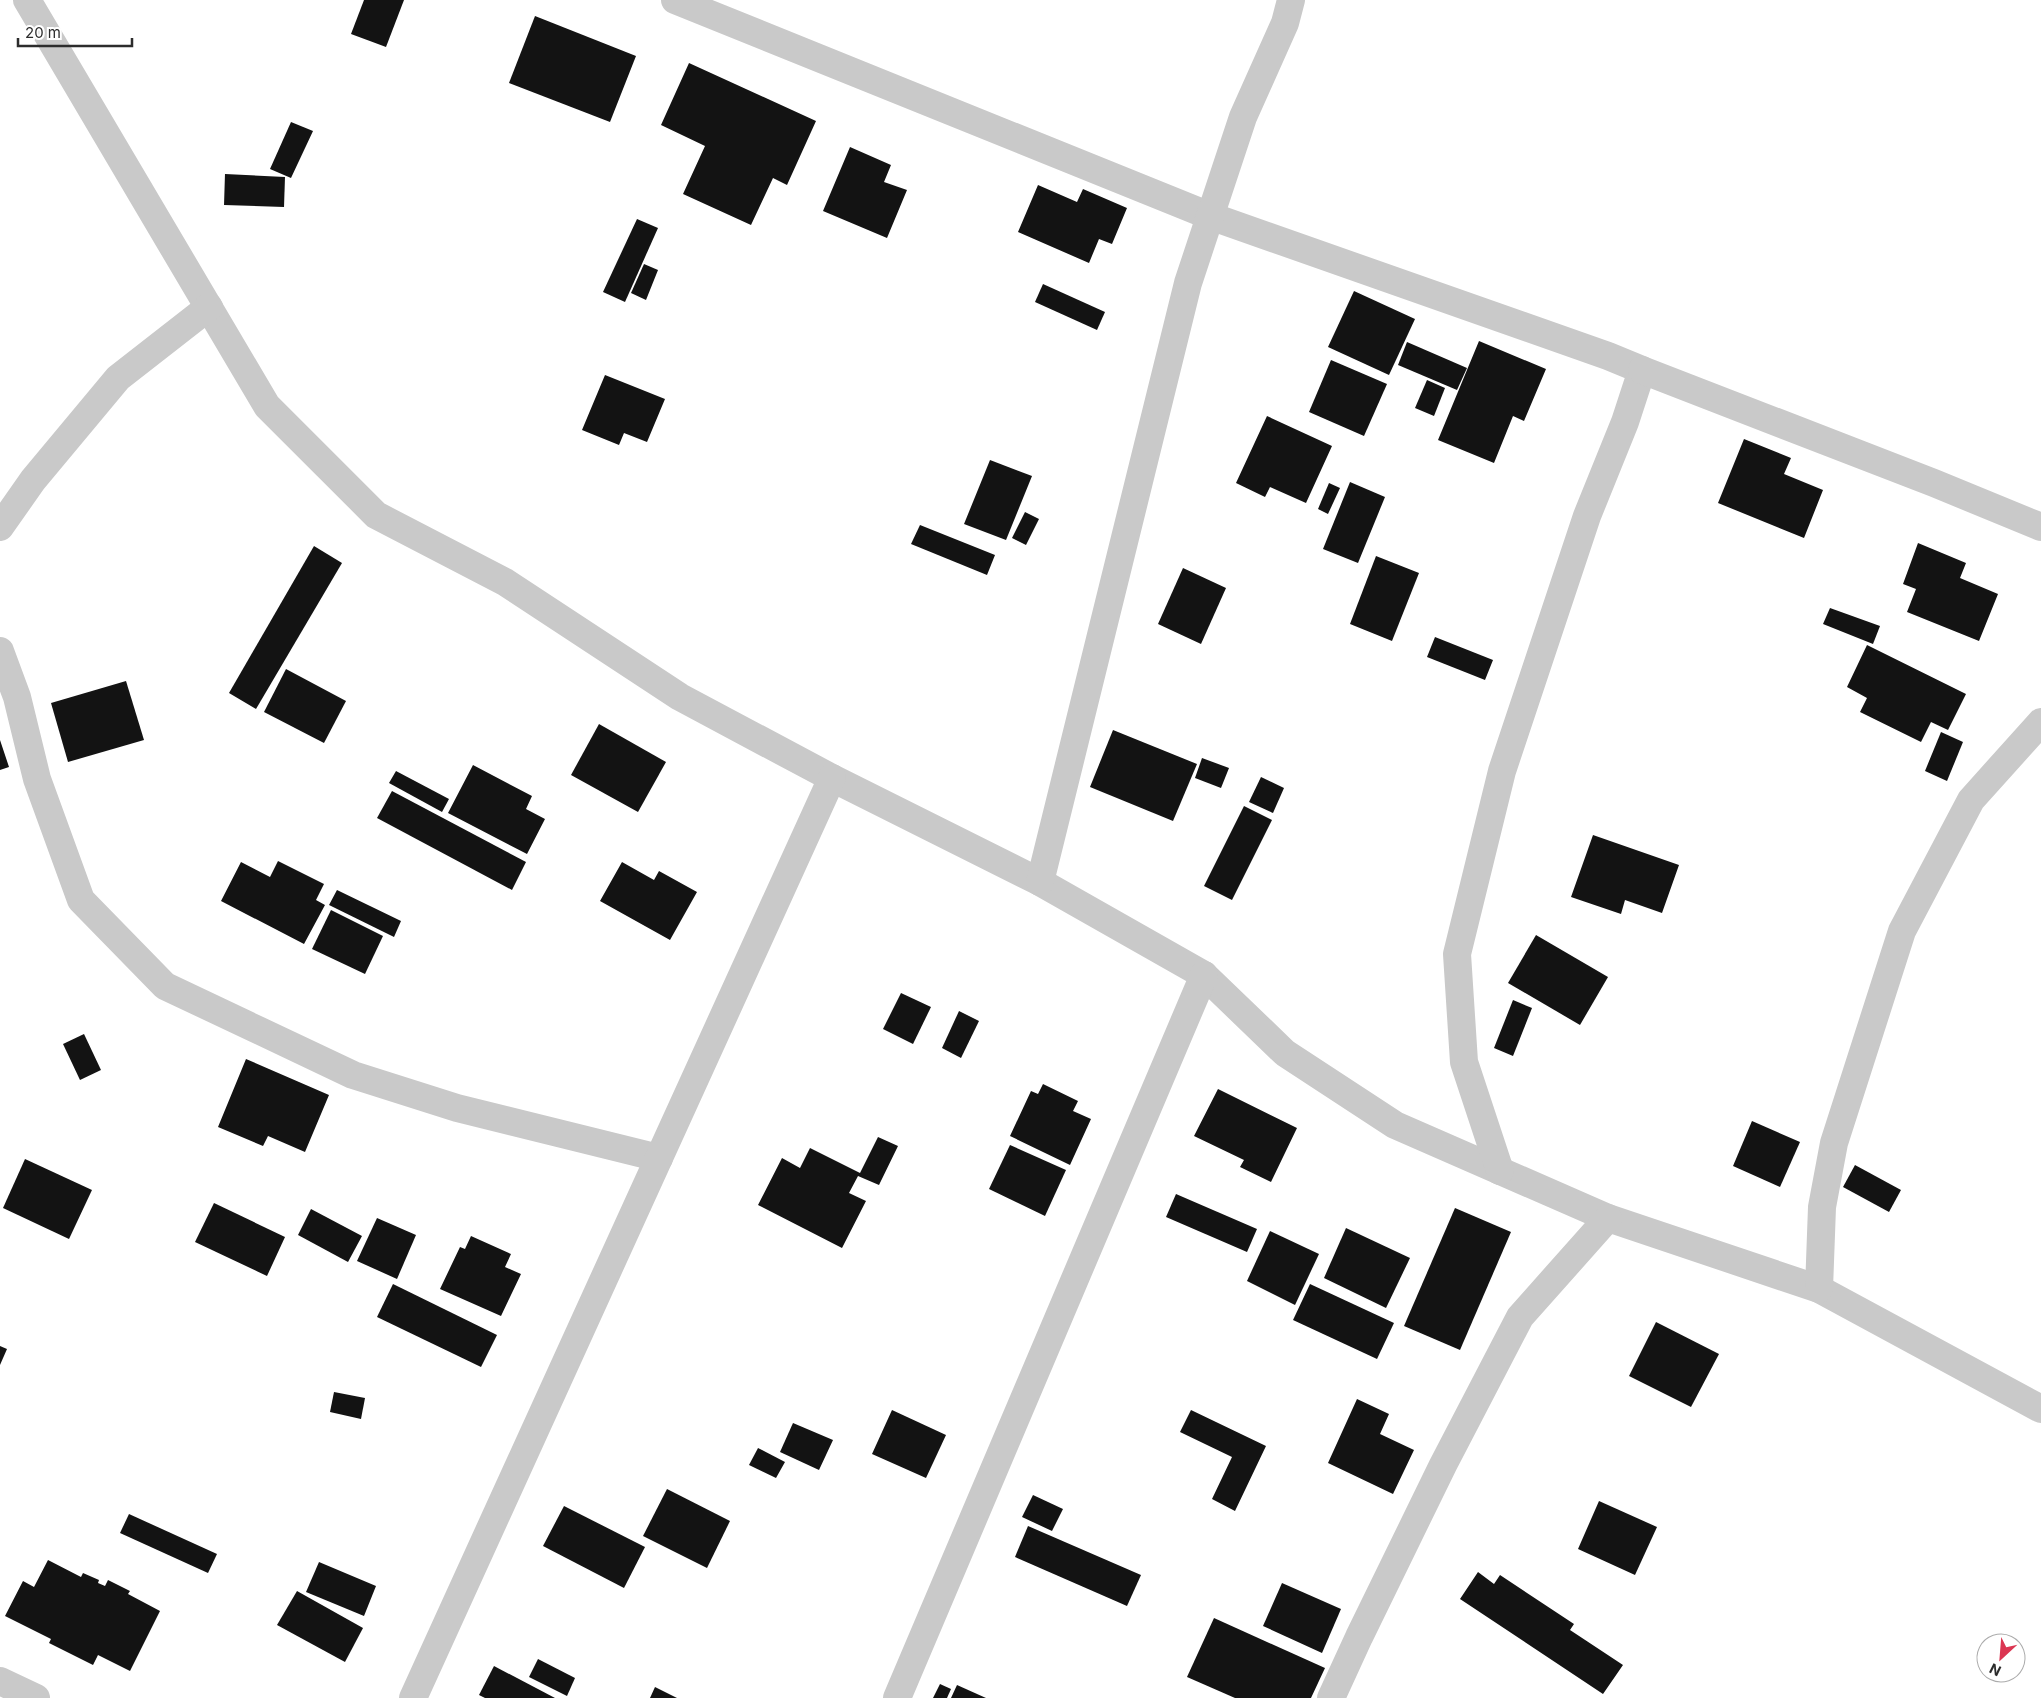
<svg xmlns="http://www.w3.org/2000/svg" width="2041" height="1698" font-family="Inter,sans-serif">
  <rect width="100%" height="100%" fill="#fff"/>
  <g fill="#131313">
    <polygon points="364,0 404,0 386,47 351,34"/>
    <polygon points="535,16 636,56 610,122 509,83"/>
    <polygon points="689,63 816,121 787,185 773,178 751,225 683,194 705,146 661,125"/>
    <polygon points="291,122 313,131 291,178 270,169"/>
    <polygon points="850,147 891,165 884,182 907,190 887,238 823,211"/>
    <polygon points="225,174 285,177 284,207 224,205"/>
    <polygon points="1038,185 1077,202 1083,189 1127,208 1112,244 1099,239 1089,263 1018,232"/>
    <polygon points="637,219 658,228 625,302 603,292"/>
    <polygon points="644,264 658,270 646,300 631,293"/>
    <polygon points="1043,284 1105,312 1097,330 1035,302"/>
    <polygon points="1354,291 1415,319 1389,375 1328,347"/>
    <polygon points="1479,341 1546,369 1524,421 1513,416 1494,463 1438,440"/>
    <polygon points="1407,342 1467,368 1457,390 1398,365"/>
    <polygon points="1331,360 1387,384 1364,436 1309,412"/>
    <polygon points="605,375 665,399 647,442 624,433 619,445 582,430"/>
    <polygon points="1427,380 1445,388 1434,416 1415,408"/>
    <polygon points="1267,416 1332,446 1306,503 1270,487 1265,497 1236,483"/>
    <polygon points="1744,439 1791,458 1784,474 1823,490 1804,538 1718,503"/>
    <polygon points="990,460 1032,476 1006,540 964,524"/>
    <polygon points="1350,482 1385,497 1358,563 1323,549"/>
    <polygon points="1329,483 1340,488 1328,514 1318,509"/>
    <polygon points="1025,512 1039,519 1026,545 1012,538"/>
    <polygon points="920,525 995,555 987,575 911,544"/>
    <polygon points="1918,543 1966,563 1960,578 1998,594 1979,641 1907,612 1916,589 1903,584"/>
    <polygon points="314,546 342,563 256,709 229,693"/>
    <polygon points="1376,556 1419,573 1392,641 1350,624"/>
    <polygon points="1183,568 1226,588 1201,644 1158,624"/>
    <polygon points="1830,608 1880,626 1873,644 1823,624"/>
    <polygon points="1435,637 1493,660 1485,680 1427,657"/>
    <polygon points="1867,645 1966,694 1948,730 1931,722 1921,742 1860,712 1867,698 1847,687"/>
    <polygon points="286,669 346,701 324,743 264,712"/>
    <polygon points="126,681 144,740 68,762 51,703"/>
    <polygon points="599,724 666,762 638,812 571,775"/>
    <polygon points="1113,730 1197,764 1173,821 1090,787"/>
    <polygon points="1941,732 1963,742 1947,781 1925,771"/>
    <polygon points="0,740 9,767 0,770"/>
    <polygon points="1202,758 1229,768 1221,788 1195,778"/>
    <polygon points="473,765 532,796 526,809 545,819 527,854 448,813"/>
    <polygon points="396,771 449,799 442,812 389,783"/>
    <polygon points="1261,777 1284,788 1273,813 1249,802"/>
    <polygon points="392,791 526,862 512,890 377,818"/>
    <polygon points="1244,806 1272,820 1232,900 1204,886"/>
    <polygon points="1593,835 1679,865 1662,913 1625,900 1621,914 1571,897"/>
    <polygon points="278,861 324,884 316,900 325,905 304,944 221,901 241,862 270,877"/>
    <polygon points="622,862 654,880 659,871 697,892 670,940 600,901"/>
    <polygon points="337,890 401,921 394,937 329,905"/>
    <polygon points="331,910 383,936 365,974 312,949"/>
    <polygon points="1536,935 1608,977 1580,1025 1508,983"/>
    <polygon points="901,993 931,1007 913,1044 883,1029"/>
    <polygon points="1513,1000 1532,1008 1513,1056 1494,1048"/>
    <polygon points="959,1011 979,1021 961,1058 942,1048"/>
    <polygon points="84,1034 101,1070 80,1080 63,1044"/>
    <polygon points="246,1059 329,1095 305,1152 268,1136 263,1146 218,1127"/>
    <polygon points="1043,1084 1078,1101 1073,1111 1091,1119 1070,1165 1010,1136 1031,1091 1038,1094"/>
    <polygon points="1218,1089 1297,1128 1271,1182 1240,1167 1244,1160 1194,1136"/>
    <polygon points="1752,1121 1800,1142 1780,1187 1733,1166"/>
    <polygon points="878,1137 898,1146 879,1185 858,1176 849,1193 866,1201 842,1248 758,1205 782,1158 800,1168 810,1148 860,1173"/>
    <polygon points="1010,1145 1066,1170 1045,1216 989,1189"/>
    <polygon points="25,1159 92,1190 69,1239 3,1208"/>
    <polygon points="1855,1165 1901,1190 1889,1212 1843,1187"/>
    <polygon points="1176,1194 1257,1229 1247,1252 1166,1217"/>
    <polygon points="214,1203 285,1237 267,1276 195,1242"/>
    <polygon points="1455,1208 1511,1232 1460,1350 1404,1326"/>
    <polygon points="311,1209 362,1236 348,1262 298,1235"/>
    <polygon points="377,1218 416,1235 397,1279 357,1261"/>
    <polygon points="1346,1228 1410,1258 1386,1308 1324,1278"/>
    <polygon points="1270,1231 1319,1254 1295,1305 1247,1281"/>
    <polygon points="471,1236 511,1254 505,1267 521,1274 501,1316 440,1289 460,1247 465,1249"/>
    <polygon points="393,1284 497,1335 481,1367 377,1317"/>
    <polygon points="1310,1284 1394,1323 1377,1359 1293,1320"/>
    <polygon points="1656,1322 1719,1354 1691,1407 1629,1376"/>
    <polygon points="0,1346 7,1349 0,1365"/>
    <polygon points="334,1392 365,1398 361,1419 330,1412"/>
    <polygon points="1357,1399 1389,1414 1380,1434 1414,1450 1393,1494 1328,1463"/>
    <polygon points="892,1410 946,1435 926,1478 872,1454"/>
    <polygon points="1191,1410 1266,1446 1235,1511 1212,1499 1232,1457 1180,1432"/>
    <polygon points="793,1423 833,1440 819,1470 780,1452"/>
    <polygon points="758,1448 785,1462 776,1478 749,1465"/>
    <polygon points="667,1489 730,1521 707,1568 643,1536"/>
    <polygon points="1033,1495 1063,1509 1052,1531 1022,1517"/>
    <polygon points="1599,1501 1657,1527 1635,1575 1578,1549"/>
    <polygon points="564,1506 645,1547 624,1588 543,1546"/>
    <polygon points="129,1514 217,1554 208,1573 120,1533"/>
    <polygon points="1028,1526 1141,1575 1127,1606 1015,1557"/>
    <polygon points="48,1560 81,1577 83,1573 99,1580 98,1583 105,1586 108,1580 130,1591 128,1594 160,1611 130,1671 98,1655 93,1665 49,1643 51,1639 5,1616 23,1581 34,1587"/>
    <polygon points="319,1562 376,1586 364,1616 306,1592"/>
    <polygon points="1478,1572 1494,1584 1500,1575 1574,1624 1570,1630 1623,1665 1603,1694 1460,1599"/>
    <polygon points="1282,1583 1341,1609 1322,1653 1263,1626"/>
    <polygon points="297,1591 363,1628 345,1662 277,1625"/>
    <polygon points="1214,1618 1325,1668 1311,1698 1235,1698 1187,1677"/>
    <polygon points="538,1659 575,1678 567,1696 529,1677"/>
    <polygon points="494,1666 555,1698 485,1698 479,1695"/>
    <polygon points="940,1684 951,1689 947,1698 933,1698"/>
    <polygon points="957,1685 986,1698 951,1698"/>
    <polygon points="655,1687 677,1698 650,1698"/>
  </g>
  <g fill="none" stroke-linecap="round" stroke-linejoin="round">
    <g stroke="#c9c9c9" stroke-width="28">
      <polyline points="27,0 267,406 376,515 505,582 680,697 832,778 1040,882 1204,975 1285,1053 1395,1125 1608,1218 1819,1289 2041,1409"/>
      <polyline points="675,0 1210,216 1608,356 1642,370 1625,422 1587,516 1502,771 1457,954 1464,1062 1500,1171"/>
      <polyline points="1642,370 1934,483 2041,527"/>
      <polyline points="0,527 33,480 118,378 209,307"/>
      <polyline points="0,651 17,697 37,779 81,900 165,986 353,1075 457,1108 659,1158"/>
      <polyline points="1040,882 1188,283 1243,117 1285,23 1291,0"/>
      <polyline points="1819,1289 1822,1207 1834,1143 1902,931 1971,800 2041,722"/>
      <polyline points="0,1681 36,1698"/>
      <polyline points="413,1698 832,778"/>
      <polyline points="897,1698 1204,975"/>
      <polyline points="1331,1698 1359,1637 1443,1465 1520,1317 1608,1218"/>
    </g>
  </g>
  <g transform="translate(2001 1658) rotate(206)"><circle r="24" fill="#ffffff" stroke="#ababab"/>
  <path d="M0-4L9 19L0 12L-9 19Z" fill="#db3652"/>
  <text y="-8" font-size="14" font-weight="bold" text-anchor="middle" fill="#2c2c2c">N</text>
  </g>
  <path d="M18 38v8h114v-8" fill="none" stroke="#2c2c2c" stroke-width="2.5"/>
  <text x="25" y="38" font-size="15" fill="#2c2c2c" stroke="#ffffff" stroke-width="4" paint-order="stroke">20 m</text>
</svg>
